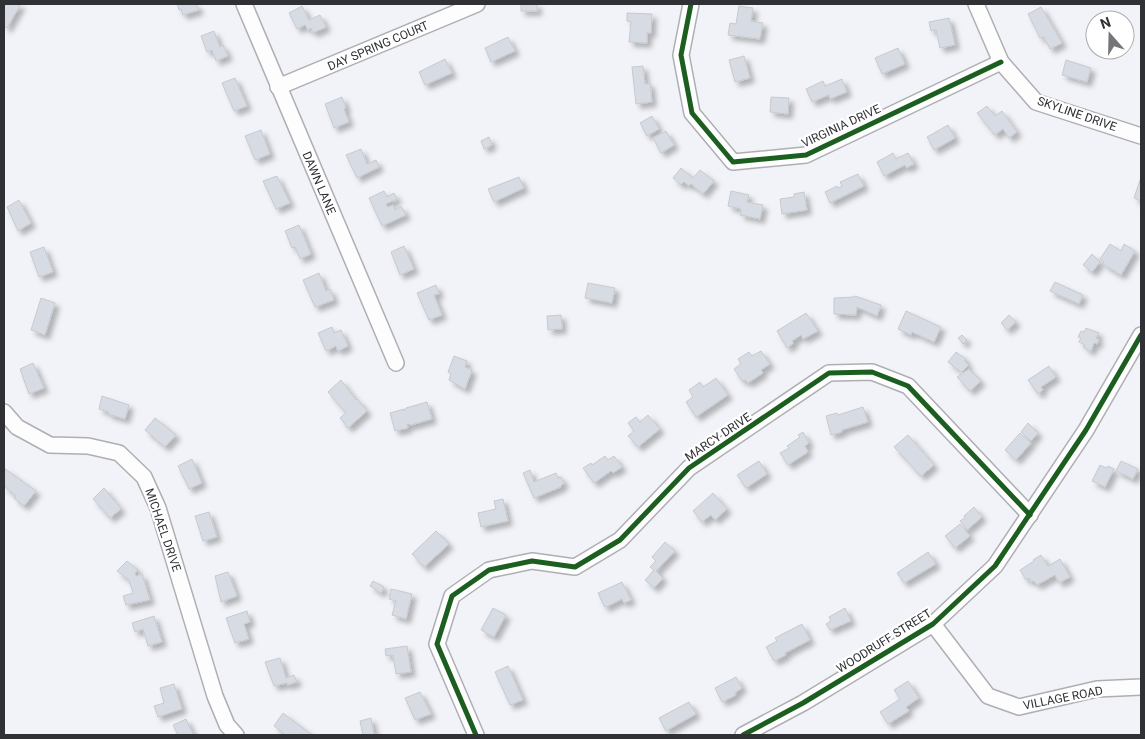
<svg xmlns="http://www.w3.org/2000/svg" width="1145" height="739" font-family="Roboto,sans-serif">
  <defs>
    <filter id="shadow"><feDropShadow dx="4.5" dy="4.5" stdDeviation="2.5" flood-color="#0004"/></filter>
  </defs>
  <rect width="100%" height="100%" fill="#f2f3f8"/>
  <g fill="#d7dbe4" stroke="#c8c9cd" filter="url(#shadow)">
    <polygon points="6,4 21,4 7,28 4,26 4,7"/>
    <polygon points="177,4 196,4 199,10 183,15 181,9 179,10"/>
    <rect x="521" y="4" width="16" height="7"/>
    <polygon points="302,6 309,20 320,15 326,27 313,33 311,28 308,30 305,25 297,29 289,13"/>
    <polygon points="739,6 753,8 751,21 763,23 760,39 728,35 730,23 736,24"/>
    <polygon points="1041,7 1062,43 1050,49 1044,37 1040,38 1028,14"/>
    <polygon points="627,13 652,14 651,33 647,33 647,43 629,42 631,22 627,21"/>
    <polygon points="949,18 955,45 940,48 936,30 931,31 929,22"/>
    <polygon points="214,31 220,47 223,45 228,56 216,61 212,50 207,52 201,36"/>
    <polygon points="508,37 515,51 491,62 485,48"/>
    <polygon points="898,48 905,64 882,74 875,58"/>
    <polygon points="744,56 750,78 735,82 729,60"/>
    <polygon points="445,59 452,73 425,85 419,72"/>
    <polygon points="1066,60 1091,68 1087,82 1062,75"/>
    <polygon points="643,66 645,84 650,83 652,102 636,104 632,67"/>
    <polygon points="235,78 247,106 234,111 222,83"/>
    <polygon points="842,79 847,92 830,99 829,95 812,102 806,89 823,81 825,86"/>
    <polygon points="342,97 346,108 344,109 349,122 334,128 325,104"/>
    <polygon points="771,97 789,98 788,114 770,112"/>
    <polygon points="987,106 995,116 1002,111 1017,132 1009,138 1003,129 995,135 977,113"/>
    <polygon points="652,116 659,129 647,136 640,123"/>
    <polygon points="948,125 955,138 934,150 927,137"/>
    <polygon points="261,130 270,154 255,160 245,136"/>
    <polygon points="666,131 674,145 661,153 653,138"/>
    <polygon points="489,137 492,145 484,149 481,141"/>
    <polygon points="361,149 367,164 376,160 379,167 357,178 346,155"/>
    <polygon points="893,153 896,159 908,153 914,164 906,168 905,165 884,176 877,162"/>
    <polygon points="681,168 693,178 700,170 714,181 703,194 691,184 689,186 684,182 681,185 673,178"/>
    <polygon points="858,174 864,186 830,203 825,192 837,186 838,188 842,186 840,182"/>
    <polygon points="277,176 290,203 276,209 263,181"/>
    <polygon points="519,177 524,188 494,202 488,189"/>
    <polygon points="1141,177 1141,201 1134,198"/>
    <polygon points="384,191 387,197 394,193 397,199 386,204 388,207 393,205 395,210 401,206 406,215 382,226 369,198"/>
    <polygon points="731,191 749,195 747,202 763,205 760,219 740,215 741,209 728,206"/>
    <polygon points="804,192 807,210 782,214 780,199 794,197 794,194"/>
    <polygon points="19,200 31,223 18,231 7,207"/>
    <polygon points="299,225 311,254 300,259 295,247 292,248 285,231"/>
    <polygon points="1110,244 1121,251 1124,244 1135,251 1121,275 1103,264 1104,262 1100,259"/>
    <polygon points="404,246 414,269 400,275 391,252"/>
    <polygon points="44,247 53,272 39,277 30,252"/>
    <polygon points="1092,254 1100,262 1092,272 1083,265"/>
    <polygon points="319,273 326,291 330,289 334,300 315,307 303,280"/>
    <polygon points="1055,282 1083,295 1079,304 1050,291"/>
    <polygon points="588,283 615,288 612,303 585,298"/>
    <polygon points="436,285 439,294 434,295 442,315 429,320 417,293"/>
    <polygon points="855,296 881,305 877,316 857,307 856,315 834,314 834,298 854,297"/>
    <polygon points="41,298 55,303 45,335 31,330"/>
    <polygon points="906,311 941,327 934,342 912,332 911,335 898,329"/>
    <polygon points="806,313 818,331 803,339 801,335 792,341 794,343 787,348 777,331"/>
    <polygon points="561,315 562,329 548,330 547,316"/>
    <polygon points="1009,315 1016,322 1007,330 1001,323"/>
    <polygon points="332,327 334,333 341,330 348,346 338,351 336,346 326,351 318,333"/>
    <polygon points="1086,328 1099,333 1096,338 1099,340 1097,344 1094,343 1091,351 1084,348 1085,345 1079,342 1081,338 1078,337 1081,331 1084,332"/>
    <polygon points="962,335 967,340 963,344 958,338"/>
    <polygon points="761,351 770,364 761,370 763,373 748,383 745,380 742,381 734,369 741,364 738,359 749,352 752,356"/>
    <polygon points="956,352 966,359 964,361 969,365 963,371 961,372 948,362"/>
    <polygon points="454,356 467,361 465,367 472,370 465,389 449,380 451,374 448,372"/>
    <polygon points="33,363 44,388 29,394 20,369"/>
    <polygon points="1049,366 1056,377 1041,387 1043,390 1038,394 1028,380"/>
    <polygon points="969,369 981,381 970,391 957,377"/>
    <polygon points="716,378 728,395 696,417 686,402 693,397 689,390 700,382 703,387"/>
    <polygon points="341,380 356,400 357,399 367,411 348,428 340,418 346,413 328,392"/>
    <polygon points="102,396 129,405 125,419 108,414 109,412 99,409"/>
    <polygon points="427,402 432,419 411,425 407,424 408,428 395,431 390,413 404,409 404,411 406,408"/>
    <polygon points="863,407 868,422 842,430 842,432 831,435 826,416 837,413 838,415"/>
    <polygon points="648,415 660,429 638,447 628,436 634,431 628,423 636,417 640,422"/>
    <polygon points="155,418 176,435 165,447 145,430"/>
    <polygon points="1028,423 1038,433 1031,441 1021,432"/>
    <polygon points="803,432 809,443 805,446 808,452 788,465 780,453 789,448 787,446 800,437 798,435"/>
    <polygon points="1020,433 1031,443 1016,460 1005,450"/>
    <polygon points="908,435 934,465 921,476 894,447"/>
    <polygon points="605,456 608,460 614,456 622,467 613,473 611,471 594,483 583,468 591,463 592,465"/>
    <polygon points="192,459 202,483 189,489 178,466"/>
    <polygon points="759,461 767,474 746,488 737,475"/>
    <polygon points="1121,461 1138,469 1133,479 1116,471"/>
    <polygon points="1100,465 1106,468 1108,466 1114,469 1105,487 1092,481"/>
    <polygon points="4,468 36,491 24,506 14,498 16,496 4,486"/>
    <polygon points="530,470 534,482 556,473 558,478 561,477 564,484 561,485 561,487 534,498 523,473"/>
    <polygon points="104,488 121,509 110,518 93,499"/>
    <polygon points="713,493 727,509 715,520 711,515 702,522 693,511"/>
    <polygon points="503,499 508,521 481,527 478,513 496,509 494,501"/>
    <polygon points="974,507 982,517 967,530 960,521 965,518 964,516"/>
    <polygon points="209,512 217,537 203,541 195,516"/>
    <polygon points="960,524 970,536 955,548 945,536"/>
    <polygon points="436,531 449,544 424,567 412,554"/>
    <polygon points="665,542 675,551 656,571 663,578 654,588 645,580 654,570 650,567 656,561 652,557"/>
    <polygon points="928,552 936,564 904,583 897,573"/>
    <polygon points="1041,555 1048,566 1060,559 1070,577 1059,583 1055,575 1037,585 1034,581 1031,582 1029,578 1026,580 1020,570 1034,561 1033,560"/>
    <polygon points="127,561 138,570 135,573 136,576 142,574 150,600 126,605 123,596 133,593 129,580 117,571"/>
    <polygon points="228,572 237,596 221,602 215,576"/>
    <polygon points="373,581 384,587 381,593 370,586"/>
    <polygon points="622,582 631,600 624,603 622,599 606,607 604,606 598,593"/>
    <polygon points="391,589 412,594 406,619 392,615 396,601 389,599"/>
    <polygon points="493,608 506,615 494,637 481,630"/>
    <polygon points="845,608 851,621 830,630 826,624 831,621 829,617"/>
    <polygon points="247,611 250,622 244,624 249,639 235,643 226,618"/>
    <polygon points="154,616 162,642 148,646 143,629 135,632 132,623"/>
    <polygon points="802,624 810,640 785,653 786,655 774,661 766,647 777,641 775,638"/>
    <polygon points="407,646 411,672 396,674 393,655 386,656 385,649"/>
    <polygon points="280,658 286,678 294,675 297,682 287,685 287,683 274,686 265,662"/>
    <polygon points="508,666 523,700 510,705 495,672"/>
    <polygon points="736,677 742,688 735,693 736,695 722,702 715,688"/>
    <polygon points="908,681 919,698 906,707 909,711 888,724 880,712 900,699 894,690"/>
    <polygon points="174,684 182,709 158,717 154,706 164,703 160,688"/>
    <polygon points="420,692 431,714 415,720 405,698"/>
    <polygon points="689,702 696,714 666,731 659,718"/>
    <polygon points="283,713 312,735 286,735 274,726"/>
    <polygon points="371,718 374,735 363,735 360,721"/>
    <polygon points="186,719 193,734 195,733 197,735 178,735 173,725"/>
  </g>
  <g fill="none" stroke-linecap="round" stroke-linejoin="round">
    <defs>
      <g id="minor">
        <polyline points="244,4 396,363"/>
        <polyline points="691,4 681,55 692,113 733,162 806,155 1001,62"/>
        <polyline points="976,4 1001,62 1036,102 1141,136"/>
        <polyline points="278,87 477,4"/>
        <polyline points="4,412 17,427 50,445 88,446 119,453 144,477 158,508 215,696 227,725 236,735"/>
        <polyline points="933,624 988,696 1019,707 1097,689 1141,687"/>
        <polyline points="476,735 437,644 452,596 489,570 532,561 575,567 620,540 689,468 829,373 872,372 908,386 1030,515"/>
        <polyline points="743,735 803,703 933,624 995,566 1086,430 1141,335"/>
      </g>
    </defs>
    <use href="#minor" stroke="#aeafb3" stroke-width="18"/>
    <use href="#minor" stroke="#fdfdfe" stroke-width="15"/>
    <defs>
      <g id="cycleway">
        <polyline points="691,4 681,55 692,113 733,162 806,155 1001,62"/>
        <polyline points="476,735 437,644 452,596 489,570 532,561 575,567 620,540 689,468 829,373 872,372 908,386 1030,515"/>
        <polyline points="743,735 803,703 933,624 995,566 1086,430 1141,335"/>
      </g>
    </defs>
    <use href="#cycleway" stroke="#fff" stroke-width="8"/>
    <use href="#cycleway" stroke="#1b5e20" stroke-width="5"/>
  </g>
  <g text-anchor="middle" stroke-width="4.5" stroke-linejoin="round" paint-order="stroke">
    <g font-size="12" fill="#303134" stroke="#fff">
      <text transform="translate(378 46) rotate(-23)" y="4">DAY SPRING COURT</text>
      <text transform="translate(1077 114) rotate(19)" y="4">SKYLINE DRIVE</text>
      <text transform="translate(841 126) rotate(-25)" y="4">VIRGINIA DRIVE</text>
      <text transform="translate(319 183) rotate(67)" y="4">DAWN LANE</text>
      <text transform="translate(718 437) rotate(-34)" y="4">MARCY DRIVE</text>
      <text transform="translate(163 530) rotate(71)" y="4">MICHAEL DRIVE</text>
      <text transform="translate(884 641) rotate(-32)" y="4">WOODRUFF STREET</text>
      <text transform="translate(1063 698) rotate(-11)" y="4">VILLAGE ROAD</text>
    </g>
  </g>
  <rect width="1145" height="739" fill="none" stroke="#303134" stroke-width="10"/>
  <g transform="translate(1110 35) rotate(340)"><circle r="24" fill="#ffffff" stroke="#acadae"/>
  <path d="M0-4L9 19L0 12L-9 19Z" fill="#747579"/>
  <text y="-8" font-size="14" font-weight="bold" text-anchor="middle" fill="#303134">N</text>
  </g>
</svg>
